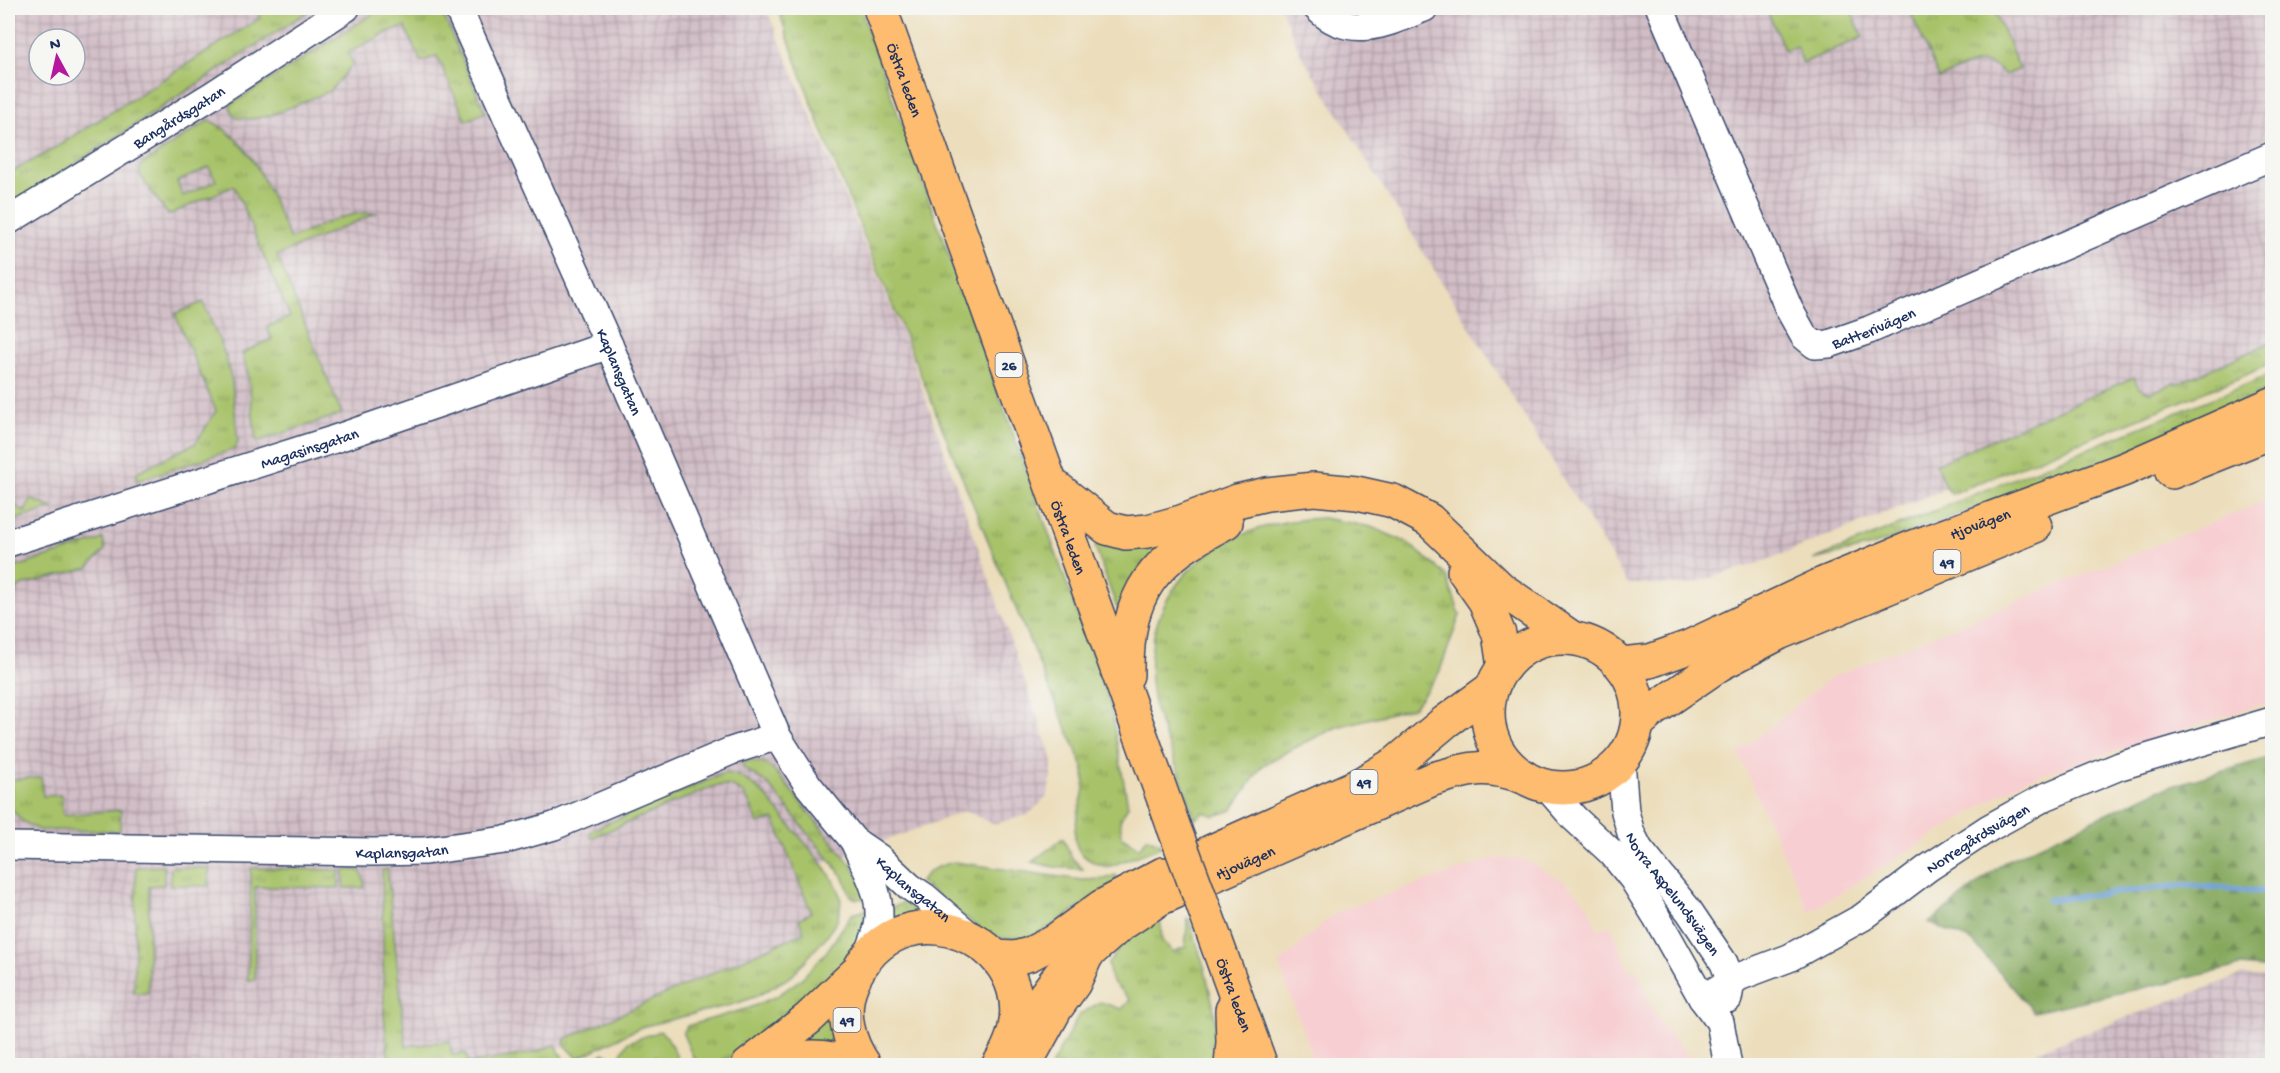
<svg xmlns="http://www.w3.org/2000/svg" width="2280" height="1073" font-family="'Gochi Hand',sans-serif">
  <defs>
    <pattern id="industrial-grid" width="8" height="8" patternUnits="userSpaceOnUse" patternTransform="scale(1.5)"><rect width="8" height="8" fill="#d2bdc6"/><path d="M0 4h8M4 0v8" fill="none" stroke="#aa9aa4"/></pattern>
    <pattern id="grass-tufts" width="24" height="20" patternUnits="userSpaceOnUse" patternTransform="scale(1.5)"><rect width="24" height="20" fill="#a7c269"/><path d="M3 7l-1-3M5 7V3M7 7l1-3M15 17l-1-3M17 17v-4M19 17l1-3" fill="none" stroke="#879e5a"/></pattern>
    <pattern id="forest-firs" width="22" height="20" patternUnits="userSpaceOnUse" patternTransform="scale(1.5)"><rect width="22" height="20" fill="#85a85d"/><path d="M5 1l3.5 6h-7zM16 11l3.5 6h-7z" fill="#6c8950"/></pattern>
  </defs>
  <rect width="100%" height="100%" fill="#f6f6f2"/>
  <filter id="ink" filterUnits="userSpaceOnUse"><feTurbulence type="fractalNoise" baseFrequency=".0167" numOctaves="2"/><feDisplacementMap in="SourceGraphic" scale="12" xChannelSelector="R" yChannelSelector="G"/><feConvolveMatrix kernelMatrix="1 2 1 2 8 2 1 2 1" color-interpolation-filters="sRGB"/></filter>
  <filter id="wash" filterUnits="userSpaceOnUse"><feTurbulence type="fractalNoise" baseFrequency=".008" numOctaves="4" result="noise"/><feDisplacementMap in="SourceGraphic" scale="24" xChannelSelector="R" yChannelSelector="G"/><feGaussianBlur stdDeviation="1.35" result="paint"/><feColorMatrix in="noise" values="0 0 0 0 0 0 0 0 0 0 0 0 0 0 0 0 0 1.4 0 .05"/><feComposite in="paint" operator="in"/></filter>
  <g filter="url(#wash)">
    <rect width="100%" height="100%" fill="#ecdebc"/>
    <g fill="#f7cfd2">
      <polygon points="2272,498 2272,701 2022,781 1809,912 1738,753 1831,677"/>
      <polygon points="1495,858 1522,859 1566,882 1581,897 1589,907 1597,929 1611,926 1629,971 1637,969 1656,1018 1697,1065 1315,1065 1279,964 1336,912"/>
    </g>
    <g fill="url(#industrial-grid)" fill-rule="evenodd">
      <path d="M 8,8 L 766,8 L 908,348 L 1053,761 L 1048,796 L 1028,815 L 994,824 L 965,811 L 801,872 L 822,926 L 524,1065 L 8,1065 ZM 39,39 L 75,39 L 75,75 L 39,75 Z"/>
      <polygon points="1281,8 2272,8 2272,352 2151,407 1762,562 1687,585 1628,584 1299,51"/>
      <polygon points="2241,975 2272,977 2272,1065 2041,1065 2036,1051"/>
    </g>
    <g fill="url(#grass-tufts)" stroke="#617864" stroke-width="1.5" fill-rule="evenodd">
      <polygon points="257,8 313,8 8,208 8,174 50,151 260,18"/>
      <polygon points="382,8 437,9 445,19 485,112 466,121 437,56 421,62 405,27 390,31 348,53 353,64 330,91 272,115 252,119 237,118 231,110 230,105"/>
      <path d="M 778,8 L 860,8 L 1110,704 L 1128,806 L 1120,821 L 1122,837 L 1139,848 L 1147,838 L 1161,844 L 1161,847 L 1108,867 C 1047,852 1090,808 1084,772 C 1083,766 1080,760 1078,754 C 1019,621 966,486 911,351 C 865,237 816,124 778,8 Z"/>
      <polygon points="1766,8 1850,8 1863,37 1803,63 1796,46 1785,51"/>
      <path d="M 1909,8 L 1993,8 L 2020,69 L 2005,75 C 1986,51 1963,69 1939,78 Z"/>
      <path d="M 209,120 C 256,143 269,194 290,239 C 317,228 346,210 376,213 L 277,256 L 342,414 L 256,442 L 248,374 L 242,353 L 272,339 L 267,327 L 290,317 L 234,186 L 168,215 L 140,175 L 141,165 ZM 209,167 L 216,181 L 183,196 L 177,182 Z"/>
      <polygon points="203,302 226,357 232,382 238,442 235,449 136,481 137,472 196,443 216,411 175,314"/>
      <polygon points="2272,342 2272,363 2239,378 1951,494 1945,486 1936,464 2134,377 2139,388 2151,393 2175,382 2177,384"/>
      <polygon points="2272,374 2272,388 2150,444 1872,546 1813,560"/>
      <polygon points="31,499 53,508 8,522 8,502 25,512"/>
      <path d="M 1323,518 L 1371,527 L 1408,543 L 1446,575 L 1460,615 L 1439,673 L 1414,707 L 1337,727 L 1288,751 L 1262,766 L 1232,810 L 1214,816 L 1204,812 L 1195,819 C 1187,794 1178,770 1169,746 C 1164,734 1158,720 1155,708 C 1130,592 1214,521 1323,518 Z"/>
      <polygon points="1179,532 1122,609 1117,608 1095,547 1100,542"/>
      <polygon points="103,539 105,550 88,568 23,585 17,589 8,613 8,572 10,569"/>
      <polygon points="752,761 765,764 776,772 853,867 868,898 856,899 851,896 843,876 767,783 743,768 742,763"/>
      <path d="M 725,773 C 740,773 754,785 765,795 L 825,867 L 838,888 L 841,898 L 840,910 L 837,921 L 825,938 L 792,976 L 757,996 L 738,1003 L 641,1027 L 578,1058 L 564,1044 L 565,1039 L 804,932 L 799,919 L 811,912 L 774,819 L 758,824 C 749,802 745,782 715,786 L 591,838 L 590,833 L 594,829 Z"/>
      <polygon points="41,777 43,796 61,795 63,815 121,810 120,831 38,830 22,821 8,805 8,780"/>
      <polygon points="1063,838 1072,858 1083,869 1055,867 1032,862"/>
      <path d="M 954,862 L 1082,880 L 1105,879 L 1116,875 L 1118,883 L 1038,934 L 1021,939 L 1000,938 L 983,931 L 920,882 C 929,869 938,866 954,862 Z"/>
      <polygon points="164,866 164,885 149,886 148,993 134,993 136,867"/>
      <polygon points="171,867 209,868 209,886 170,885"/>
      <polygon points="251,868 339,870 339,888 255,887 255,980 248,980"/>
      <polygon points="387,869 406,1046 450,1041 452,1055 466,1053 468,1064 537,1052 555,1044 567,1065 389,1065 384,1015 382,870"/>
      <path d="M 344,870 C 362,869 364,870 364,888 L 344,888 Z"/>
      <polygon points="909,897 930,915 889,924 890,909 904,902"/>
      <polygon points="870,909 865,935 850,958 766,1038 716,1065 697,1066 683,1034 687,1026 749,1008 777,996 801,979 827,951 852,914"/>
      <polygon points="1160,913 1162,941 1173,952 1185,947 1188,917 1204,966 1213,1005 1219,1048 1211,1065 1051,1066 1079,1015 1100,1002 1122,1009 1130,1000 1111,980 1108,964 1128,936"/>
      <polygon points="832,1005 841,1047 795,1040"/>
      <polygon points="660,1031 667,1037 681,1065 614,1065 628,1042"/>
      <polygon points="604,1053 609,1055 605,1065 586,1065"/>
    </g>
    <polygon fill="url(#forest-firs)" stroke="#506c5e" stroke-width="1.5" points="2272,757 2272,969 2241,966 2034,1012 1972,941 1929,923 2006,861 2158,790"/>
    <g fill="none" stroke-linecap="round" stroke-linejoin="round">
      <polyline stroke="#6a9ed6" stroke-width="6" points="2048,900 2185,885 2272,892"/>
    </g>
  </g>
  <g filter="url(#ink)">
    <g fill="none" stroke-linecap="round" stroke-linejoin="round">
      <defs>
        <g id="minor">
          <path id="s1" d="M 458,8 L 609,345 L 777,736 L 808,785 L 854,841 L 879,858 L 910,887 L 925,897 L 969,935"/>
          <path d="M 1317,8 C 1350,41 1388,23 1424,8"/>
          <path id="s2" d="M 1660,8 L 1789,309 L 1804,336 L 1815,345 L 1829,344 L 1869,330 L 2272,156"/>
          <path id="s3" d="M 8,221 L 211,96 L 346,8"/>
          <path id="s4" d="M 8,543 L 332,440 L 609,345"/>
          <path id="s5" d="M 1621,761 L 1625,812 L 1631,833 L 1639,849 L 1689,911 L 1724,963 L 1731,982 L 1728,999"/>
          <polyline points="1546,786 1574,818 1612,853 1633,879 1656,916 1702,998 1720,1022 1728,1066"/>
          <path d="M 854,841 C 865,868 884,896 878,926 C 876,936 871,947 867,957"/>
          <path id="s6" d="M 8,846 L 373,852 L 425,851 L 505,840 L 554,826 L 731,751 L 777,736"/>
          <path id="s7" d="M 1702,998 L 1741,976 L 1789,958 L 1863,917 L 1928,868 L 1989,828 L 2045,797 L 2120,766 L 2272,721"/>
        </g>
        <g id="major">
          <polyline points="2172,472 2272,432"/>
          <circle cx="1563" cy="713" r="75"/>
          <path id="s8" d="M 1621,664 L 1650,661 L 1689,647 L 1823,584 L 1911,548 L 2125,469 L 2272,404"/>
          <polyline points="1638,723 1653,710 1720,664 1779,633 2035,526"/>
          <polyline points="1210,852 1359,785 1396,763 1445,722 1492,688"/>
          <polyline points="996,957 1015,958 1030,954 1053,942 1101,907 1163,874"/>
          <path id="s9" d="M 1013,1039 L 1060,975 L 1087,954 L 1120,925 L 1159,899 L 1433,779 C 1472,768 1485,763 1524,777"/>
          <polyline points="748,1066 809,1018 855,974"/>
          <path d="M 766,1066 C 806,1055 819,1053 859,1066"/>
          <path d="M 865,1066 C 848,1042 840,1011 852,983 C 901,866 1073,954 998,1066"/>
        </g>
        <g id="highway">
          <path id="s10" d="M 880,8 L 1173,825"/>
          <polyline points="1052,484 1107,528 1126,533 1148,531 1181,522 1237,501 1267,494 1314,489 1357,493 1393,501 1429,520 1501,589 1572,638"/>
          <polyline points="1464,571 1485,601 1499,634 1504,667"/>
          <path d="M 1127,675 C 1126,590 1153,560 1226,522"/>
          <path id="s11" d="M 1204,908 L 1261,1066"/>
          <polyline points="1024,1066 1056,1008 1074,983 1087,954"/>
          <polyline points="1231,1066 1233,1042 1232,1010"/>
        </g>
      </defs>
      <use href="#minor" stroke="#3a496c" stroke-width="30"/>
      <use href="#major" stroke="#3a496c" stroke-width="36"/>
      <use href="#highway" stroke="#3a496c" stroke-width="36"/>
      <use href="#minor" stroke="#fff" stroke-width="27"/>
      <use href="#major" stroke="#fdbc6f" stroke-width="33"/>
      <use href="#highway" stroke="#fdbc6f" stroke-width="33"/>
      <defs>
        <polyline id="highway-bridge" points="1173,825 1204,908"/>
      </defs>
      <use href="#highway-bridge" stroke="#3a496c" stroke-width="36" stroke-linecap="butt"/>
      <use href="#highway-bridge" stroke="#fdbc6f" stroke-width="33"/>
    </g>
  </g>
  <g text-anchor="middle" stroke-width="4.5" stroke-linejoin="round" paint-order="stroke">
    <g fill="#f6f6f2" stroke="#5d6b8a" stroke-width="1.5">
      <rect x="995.5" y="353" width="27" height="24" rx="4.5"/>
      <rect x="1933.5" y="550" width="27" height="24" rx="4.5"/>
      <rect x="1350.5" y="770" width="27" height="24" rx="4.5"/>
      <rect x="833.5" y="1008" width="27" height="24" rx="4.5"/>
    </g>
    <g font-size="15" font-weight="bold" fill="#1b2f5e">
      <text x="1009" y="370">26</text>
      <text x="1947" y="567">49</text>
      <text x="1364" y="787">49</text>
      <text x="847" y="1025">49</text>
    </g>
    <g font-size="16" fill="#1b2f5e" stroke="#f6f6f2">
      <text dy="6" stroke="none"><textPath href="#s10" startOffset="76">Östra leden</textPath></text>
      <text dy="6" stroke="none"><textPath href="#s3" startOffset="200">Bangårdsgatan</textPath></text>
      <text dy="6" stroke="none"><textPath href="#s2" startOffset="434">Batterivägen</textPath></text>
      <text dy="6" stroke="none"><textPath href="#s1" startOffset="398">Kaplansgatan</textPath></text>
      <text dy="6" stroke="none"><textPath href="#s4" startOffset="316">Magasinsgatan</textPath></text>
      <text dy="6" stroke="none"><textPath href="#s8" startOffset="387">Hjovägen</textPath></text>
      <text dy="6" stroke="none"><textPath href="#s10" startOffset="562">Östra leden</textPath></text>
      <text dy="6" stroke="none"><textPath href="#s7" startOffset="320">Norregårdsvägen</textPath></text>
      <text dy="6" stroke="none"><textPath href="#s6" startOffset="394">Kaplansgatan</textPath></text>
      <text dy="6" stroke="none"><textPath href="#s9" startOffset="298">Hjovägen</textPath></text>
      <text dy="6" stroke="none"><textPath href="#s1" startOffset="1002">Kaplansgatan</textPath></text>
      <text dy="6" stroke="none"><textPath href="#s5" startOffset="147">Norra Aspelundsvägen</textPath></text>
      <text dy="6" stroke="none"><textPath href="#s11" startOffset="92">Östra leden</textPath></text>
    </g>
  </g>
  <rect width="2280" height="1073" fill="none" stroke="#f6f6f2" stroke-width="30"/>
  <g transform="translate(57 57) rotate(352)"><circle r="28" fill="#f6f6f2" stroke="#9ea6b7" stroke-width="1.5"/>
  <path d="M0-4.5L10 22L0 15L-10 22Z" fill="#b5179e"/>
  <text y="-9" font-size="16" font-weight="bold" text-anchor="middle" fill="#1b2f5e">N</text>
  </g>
</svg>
